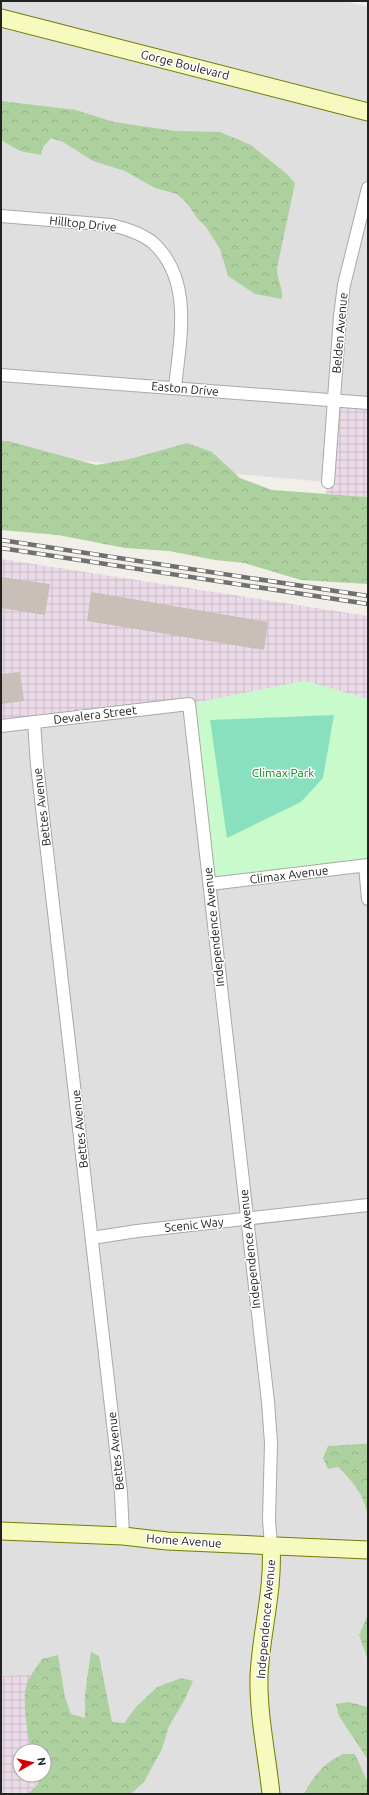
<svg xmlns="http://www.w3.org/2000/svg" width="369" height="1795" font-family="Ubuntu,sans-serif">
  <defs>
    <pattern id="industrial-grid" width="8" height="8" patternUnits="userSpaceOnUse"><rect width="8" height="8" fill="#ebdbe8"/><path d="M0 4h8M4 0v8" fill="none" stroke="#c9bcc7"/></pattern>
    <pattern id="forest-crowns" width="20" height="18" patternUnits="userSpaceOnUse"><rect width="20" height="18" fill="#add19e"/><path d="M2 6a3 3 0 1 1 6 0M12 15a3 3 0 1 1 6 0" fill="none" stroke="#95b388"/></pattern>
  </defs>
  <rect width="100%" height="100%" fill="#f2efe9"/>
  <g fill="#e0dfdf">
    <polygon points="1,1 344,1 368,7 368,403 328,482 1,454"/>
    <polygon points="189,704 368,865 368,1794 57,1794 41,1674 1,1676 1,726"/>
  </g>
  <g fill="url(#industrial-grid)" fill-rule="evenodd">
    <polygon points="334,400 368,403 368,497 326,494"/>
    <polygon points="1,559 368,616 368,699 305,681 189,704 1,726"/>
    <path d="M 41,1674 L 57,1794 L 1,1794 L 1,1676 ZM 20,1751 L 44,1751 L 44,1775 L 20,1775 Z"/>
  </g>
  <g fill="url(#forest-crowns)">
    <path d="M 1,101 L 76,110 L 114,122 L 175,131 L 220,132 L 251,145 L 287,174 L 295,183 L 277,268 C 277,279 283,288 282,299 L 255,294 L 228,276 L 220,249 L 206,227 L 197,218 L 187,203 L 177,194 L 155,188 L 125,171 L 93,161 L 63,142 L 51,138 L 43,147 L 41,155 L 20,151 L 1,140 Z"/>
    <polygon points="1,441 8,441 96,465 126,460 187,443 212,452 240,478 272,490 368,497 368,584 301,580 244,563 215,560 169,551 125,548 58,535 1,530"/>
    <path d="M 360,1444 L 368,1444 L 368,1519 C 365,1495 354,1483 338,1467 L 328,1469 L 323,1458 L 328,1446 Z"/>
    <polygon points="368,1615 368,1660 359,1635"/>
    <path d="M 91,1652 L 99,1656 L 112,1722 L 124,1723 L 136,1707 L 157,1687 L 181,1678 L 193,1681 L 185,1699 L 169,1726 L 162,1749 L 144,1782 L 131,1794 L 27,1794 L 38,1785 L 38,1775 L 44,1775 L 44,1751 L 31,1751 C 28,1735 21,1698 27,1683 C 30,1675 37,1667 42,1659 L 58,1655 L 65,1697 L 71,1714 L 85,1718 L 85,1694 Z"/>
    <polygon points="348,1702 368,1707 368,1760 339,1716 336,1704"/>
    <path d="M 343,1754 L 355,1754 L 368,1783 L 368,1794 L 304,1794 C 313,1776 324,1763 343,1754 Z"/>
  </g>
  <polygon fill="#c8facc" points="305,681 368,699 368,866 210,884 189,704"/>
  <polygon fill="#88e0be" points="334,715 323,778 301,802 227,838 210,720"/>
  <g fill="#c7bfb8">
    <polygon points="1,577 50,584 45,615 1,608"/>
    <polygon points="91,592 268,622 264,650 87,621"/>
    <polygon points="20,672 24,701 1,704 1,674"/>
  </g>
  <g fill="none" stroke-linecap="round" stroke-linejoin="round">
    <defs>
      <g id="street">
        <path d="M 1,216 L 111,225 C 124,228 140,233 151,241 C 194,278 180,338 175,388"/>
        <polyline points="1,375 368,403"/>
        <polyline points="328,482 340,316 344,285 368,188"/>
        <polyline points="34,722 37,765 121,1493 123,1536"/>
        <polyline points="1,726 189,704 268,1402 271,1443 269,1520 271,1545"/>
        <polyline points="365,866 368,899"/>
        <polyline points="210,884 368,865"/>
        <polyline points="92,1238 137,1231 368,1205"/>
      </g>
      <g id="secondary">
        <polyline points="1,18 368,112"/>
        <polyline points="1,1531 123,1536 167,1541 368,1550"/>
        <path d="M 271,1545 C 274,1590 261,1632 259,1676 C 258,1715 267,1755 271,1794"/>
      </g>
    </defs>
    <use href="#street" stroke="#a9a9a9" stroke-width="14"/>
    <use href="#secondary" stroke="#707d05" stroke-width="19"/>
    <use href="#street" stroke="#fff" stroke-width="12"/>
    <use href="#secondary" stroke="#f7fabf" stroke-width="17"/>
    <defs>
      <g id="rail">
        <polyline points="1,540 368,596"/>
        <polyline points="1,548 368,604"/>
      </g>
    </defs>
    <use href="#rail" stroke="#707070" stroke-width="4.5"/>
    <use href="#rail" stroke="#fff" stroke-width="3" stroke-dasharray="9" stroke-linecap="butt"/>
  </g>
  <g text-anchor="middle" stroke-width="3" stroke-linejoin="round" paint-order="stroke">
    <g font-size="12" fill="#222" stroke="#fff">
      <text transform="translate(185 65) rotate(14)" y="4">Gorge Boulevard</text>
      <text transform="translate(83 224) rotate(6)" y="4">Hilltop Drive</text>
      <text transform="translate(340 333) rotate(-85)" y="4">Belden Avenue</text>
      <text transform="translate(185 389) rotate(5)" y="4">Easton Drive</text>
      <text transform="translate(95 715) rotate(-7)" y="4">Devalera Street</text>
      <text transform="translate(42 807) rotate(-97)" y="4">Bettes Avenue</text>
      <text transform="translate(289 875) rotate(-7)" y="4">Climax Avenue</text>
      <text transform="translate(214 927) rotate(-96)" y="4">Independence Avenue</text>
      <text transform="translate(80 1129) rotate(-96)" y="4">Bettes Avenue</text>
      <text transform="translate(194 1225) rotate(-6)" y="4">Scenic Way</text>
      <text transform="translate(250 1249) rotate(-96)" y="4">Independence Avenue</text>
      <text transform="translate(116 1451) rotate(-96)" y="4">Bettes Avenue</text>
      <text transform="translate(184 1541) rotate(4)" y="4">Home Avenue</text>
      <text transform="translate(266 1619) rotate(-85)" y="4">Independence Avenue</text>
    </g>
    <g font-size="12" fill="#0c8416" stroke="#fff">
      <text x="283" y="777">Climax Park</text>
    </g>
  </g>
  <rect width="369" height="1795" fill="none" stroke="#222222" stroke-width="4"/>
  <g transform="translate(32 1763) rotate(82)"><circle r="19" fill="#ffffff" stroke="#a7a7a7"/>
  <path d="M0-3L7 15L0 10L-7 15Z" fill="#d40000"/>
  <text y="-6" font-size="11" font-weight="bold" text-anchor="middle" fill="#222222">N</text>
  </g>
</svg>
